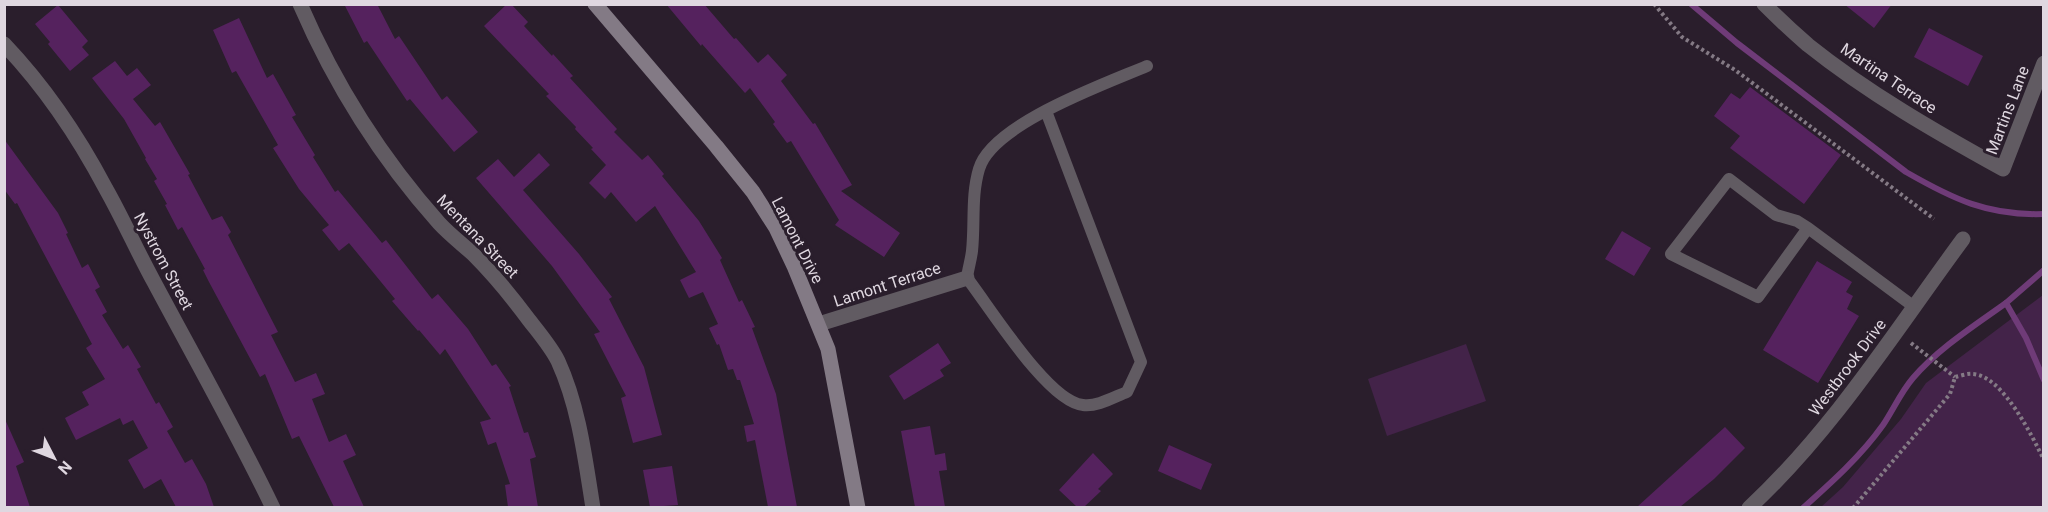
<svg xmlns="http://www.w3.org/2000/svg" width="2048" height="512" font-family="Roboto,sans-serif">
  <rect width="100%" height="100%" fill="#2a1e2c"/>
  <g fill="#432349">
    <polygon points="2043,295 2043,507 1821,507 1843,487 1901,419 1926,383"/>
    <polygon points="1466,344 1486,401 1387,436 1368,379"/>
  </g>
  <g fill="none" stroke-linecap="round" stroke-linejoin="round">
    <g stroke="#6f3b78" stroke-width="6">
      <path d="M 1691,4 L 1737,43 L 1906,172 C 1953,199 1988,216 2044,214"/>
      <polyline points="2044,270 2006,303 2026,338 2044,380"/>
      <path d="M 1803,508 C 1832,482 1861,456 1883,425 C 1893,410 1901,392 1913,378 C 1939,348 1974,326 2006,303"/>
    </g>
  </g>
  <g fill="#55225e">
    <polygon points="344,4 377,4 395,39 399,36 442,100 447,96 478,132 454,152 410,99 407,101 367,41 364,43"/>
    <polygon points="507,4 511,4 528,22 524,26 552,56 553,54 573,76 570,78 617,129 614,132 642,160 648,155 664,174 662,176 699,221 722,258 720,260 739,302 742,300 755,327 752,328 776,394 797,507 768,507 755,440 747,442 744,426 754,424 740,380 737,380 733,369 728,370 719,344 717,345 709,328 718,324 703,292 689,298 680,280 696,272 655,206 636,222 611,192 605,199 589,183 606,165 591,149 593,148 575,129 576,127 546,96 549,94 484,26"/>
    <polygon points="666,4 704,4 734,39 736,38 758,63 768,54 787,75 781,81 813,124 815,123 852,185 841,191 900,233 884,257 835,225 839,220 791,141 787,143 773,124 775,122 750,88 745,93 702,44 701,46"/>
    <polygon points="1844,4 1892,4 1874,28"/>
    <polygon points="58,5 88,41 82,47 89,55 70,71 48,44 50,42 35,24"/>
    <polygon points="239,18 267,78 273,74 296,115 292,117 315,155 313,157 335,192 338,190 382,243 386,240 432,299 438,294 468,329 492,366 496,364 511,386 509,387 524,433 528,432 536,457 530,459 538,507 508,507 505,485 510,484 496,442 488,445 480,422 491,419 445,349 440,355 419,330 418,331 392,301 395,299 349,243 339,251 322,230 329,225 299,189 273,148 278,145 236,71 232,73 213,30"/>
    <polygon points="1929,28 1983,56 1968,86 1914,57"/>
    <polygon points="115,61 127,76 137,68 151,85 133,99 155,126 160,122 190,174 188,175 212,220 222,216 231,232 228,235 278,332 271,335 295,382 316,373 325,394 312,399 329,442 346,434 356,455 343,461 364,507 334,507 299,436 292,439 265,374 260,377 209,282 203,270 205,269 182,227 178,230 165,205 167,204 154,181 157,179 145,159 146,158 124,119 92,78"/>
    <polygon points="1750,87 1841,155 1804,204 1730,148 1740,136 1714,116 1731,93 1740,99"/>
    <polygon points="4,139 58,213 68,233 66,234 82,268 88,264 100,287 95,290 107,312 102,315 123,349 128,345 141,367 137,369 156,404 159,402 173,427 167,431 185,463 192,459 206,484 214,507 176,507 161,479 144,489 128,460 148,448 133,420 123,425 120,418 76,440 65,418 89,405 82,392 105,379 86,348 92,344 17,203 15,204 4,189"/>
    <polygon points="539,153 550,165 523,190 579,254 612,297 609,299 644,367 662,435 633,443 621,398 626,396 594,334 600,332 552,266 476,178 498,159 514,177"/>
    <polygon points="1622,231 1651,248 1634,276 1605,259"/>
    <polygon points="1817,261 1852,282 1846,292 1853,296 1847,309 1859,316 1818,383 1763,350"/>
    <polygon points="938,343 951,363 940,370 944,376 904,400 889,376"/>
    <polygon points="4,417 24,462 16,466 30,507 4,507"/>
    <polygon points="930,426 935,455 945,453 947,470 939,471 945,507 915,507 901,431"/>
    <polygon points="1725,427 1745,448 1714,479 1680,507 1637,507"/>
    <polygon points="1169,445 1212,464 1201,490 1158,471"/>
    <polygon points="1093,453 1113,474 1098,489 1101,491 1084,507 1077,507 1059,490"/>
    <polygon points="672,466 678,505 650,507 643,470"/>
  </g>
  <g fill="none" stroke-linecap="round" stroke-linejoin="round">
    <g stroke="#847a85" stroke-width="4" stroke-dasharray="3 3" stroke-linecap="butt">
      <polyline points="1654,4 1682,37 1735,70 1934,219"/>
      <polyline points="1911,343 1955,377"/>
      <path d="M 1853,508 L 1950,394 L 1955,377 C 1960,376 1968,373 1973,374 C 2003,376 2032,436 2044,460"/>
    </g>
    <g stroke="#615b62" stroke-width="12">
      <path d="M 1046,111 L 1141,362 L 1127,392 C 1114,397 1097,407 1083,405 C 1048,402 989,306 967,278 C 968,269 971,260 972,251 C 975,223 971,196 979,169 C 992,124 1105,84 1147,66"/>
      <polyline points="1808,228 1758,297 1671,254 1729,179 1776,215 1797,221 1808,228 1913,306"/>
    </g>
    <g stroke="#615b62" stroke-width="15">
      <path d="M 300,4 C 335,85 381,158 439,223 C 449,234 462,244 473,254 C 494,275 512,297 529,320 C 539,333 551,347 558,361 C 579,407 585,458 593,508"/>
      <path d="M 1764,4 C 1778,18 1793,32 1808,45 C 1868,93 1936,132 2003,169 L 2044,63"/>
      <path d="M 4,44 C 45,87 78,136 106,189 C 123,219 137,251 154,282 C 194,357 236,431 273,508"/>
      <polyline points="819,324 967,278"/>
      <path d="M 1749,508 C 1834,429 1895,331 1963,239"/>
    </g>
    <polyline stroke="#837a85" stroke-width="15" points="595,4 716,146 753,192 776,228 794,266 828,349 858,508"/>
  </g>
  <g text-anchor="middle" stroke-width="6" stroke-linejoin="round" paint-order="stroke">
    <g font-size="16" fill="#dfd7e0" stroke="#2a1e2c">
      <text transform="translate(1889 78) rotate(34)" y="6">Martina Terrace</text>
      <text transform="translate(2007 110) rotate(-69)" y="6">Martins Lane</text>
      <text transform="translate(478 236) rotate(46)" y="6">Mentana Street</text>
      <text transform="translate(798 240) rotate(63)" y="6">Lamont Drive</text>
      <text transform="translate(164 261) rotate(62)" y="6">Nystrom Street</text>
      <text transform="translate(887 284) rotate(-18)" y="6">Lamont Terrace</text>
      <text transform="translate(1847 367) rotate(-53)" y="6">Westbrook Drive</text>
    </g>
  </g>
  <rect width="2048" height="512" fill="none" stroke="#dfd7e0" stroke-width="12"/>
  <g transform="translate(54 458) rotate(132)" stroke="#2a1e2c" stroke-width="4.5" paint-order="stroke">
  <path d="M0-4.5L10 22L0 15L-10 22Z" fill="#dfd7e0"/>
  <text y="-9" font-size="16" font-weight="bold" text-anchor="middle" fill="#dfd7e0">N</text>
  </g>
</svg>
